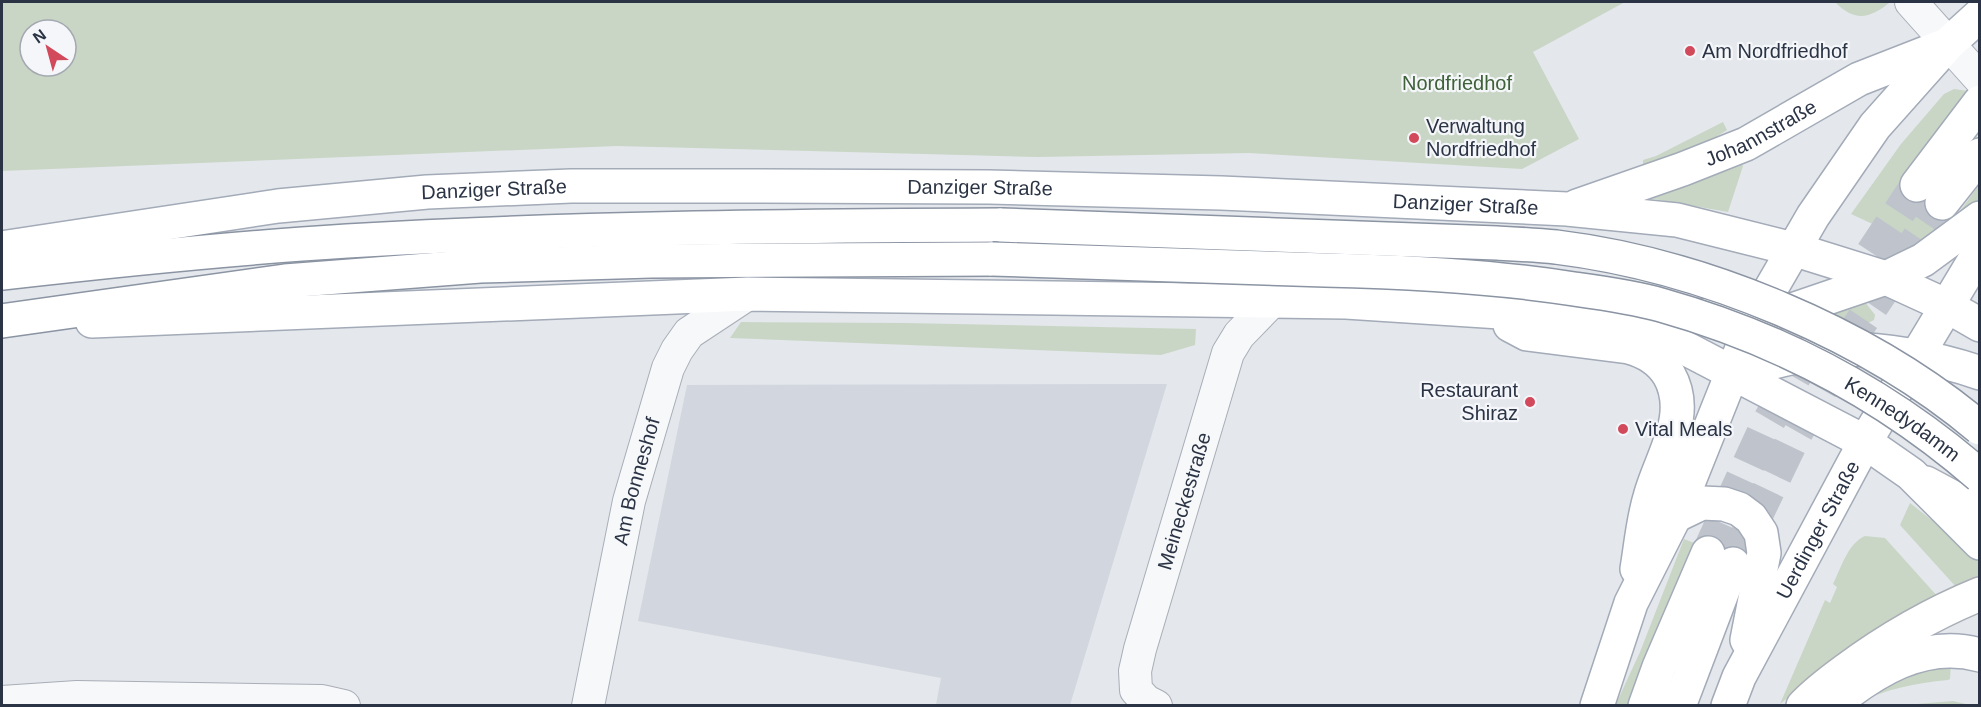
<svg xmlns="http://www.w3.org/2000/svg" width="1981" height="707" font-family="Helvetica,sans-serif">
  <rect width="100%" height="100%" fill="#e4e7ec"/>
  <polygon fill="#d2d6de" points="1167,384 1070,705 936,705 941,678 638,621 687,385"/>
  <g fill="#c9d6c5" fill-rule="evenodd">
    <path d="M 2,2 L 1625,2 L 1533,52 L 1579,139 L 1522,169 L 1249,153 L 1038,157 L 616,146 L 2,171 ZM 30,30 L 66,30 L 66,66 L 30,66 Z"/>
    <path d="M 1835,2 L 1890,2 C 1870,19 1854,22 1835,2 Z"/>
    <polygon points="1954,89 1968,91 1979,119 1960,99 1903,176 1958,214 1979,185 1979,199 1956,220 1920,246 1851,214 1901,144 1944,94"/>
    <polygon points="1723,122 1727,130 1705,144 1649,165 1643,164 1643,160 1656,156"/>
    <polygon points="1741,162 1743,166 1728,212 1643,197"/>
    <polygon points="1865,302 1875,315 1874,320 1860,327 1831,312"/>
    <polygon points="741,322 904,323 1196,329 1195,345 1161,355 730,338"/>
    <polygon points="1910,503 1948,533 1979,562 1979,579 1957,588 1900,525"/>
    <path d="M 1865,536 L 1885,538 L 1938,597 L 1827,665 L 1780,704 L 1825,600 L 1830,603 L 1837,587 L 1833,584 C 1841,568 1848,543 1865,536 Z"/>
    <polygon points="1684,539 1694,543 1639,673 1628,705 1615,706 1640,652"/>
    <path d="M 1951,664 L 1950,679 L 1948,680 C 1914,683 1888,689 1856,703 L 1872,684 Z"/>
    <polygon points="1953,701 1970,705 1905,705"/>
  </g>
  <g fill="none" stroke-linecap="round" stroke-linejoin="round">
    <g stroke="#bfc3cb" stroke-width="33" stroke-dasharray="33 16" stroke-linecap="butt">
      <polyline points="1845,294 1917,185"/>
      <polyline points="1708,553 1767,424 1819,335"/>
      <polyline points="1733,564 1794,437 1845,346 1942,203"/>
    </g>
    <defs>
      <g id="street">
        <polyline points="1911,2 1980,79"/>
        <polyline points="2,702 77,697 322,701 344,706"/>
        <path id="s1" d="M 588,706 L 629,501 L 668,368 L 677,350 L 689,333 L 748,294"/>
        <path id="s2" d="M 1156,706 L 1146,701 L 1136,690 L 1135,671 L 1140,649 L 1228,353 L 1239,335 L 1272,301"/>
      </g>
      <g id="secondary">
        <polyline points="1926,483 1980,512"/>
        <path d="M 1803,706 C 1816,692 1831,681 1846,670 C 1888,639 1931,614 1980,594"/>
      </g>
      <g id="primary">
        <polyline points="1917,185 1980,102"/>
        <polyline points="1942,203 1980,155"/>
        <path id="s3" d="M 1577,206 L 1683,169 L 1746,144 L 1859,79 L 1941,47"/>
        <path id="s4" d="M 2,248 L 278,206 L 427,192 L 571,186 L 750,186 L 989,187 L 1221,193 L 1567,209 L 1677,220 L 1793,249 L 1886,278 L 1947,306 L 1980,325"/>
        <polyline points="92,321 748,294 1346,302 1530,314 1755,316 1795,309 1886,278 1923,260 1980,218"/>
        <path d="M 1510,325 L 1527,334 L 1629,347 C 1644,351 1660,360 1669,375 C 1692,416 1661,456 1650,497 C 1643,520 1641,545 1637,569"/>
        <polyline points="1599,329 1683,347 1865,442 1911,474 1980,543"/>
        <path d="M 1734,372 C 1767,364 1800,354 1833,350 C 1874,346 1941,359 1980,373"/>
        <polyline points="1675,516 1702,503 1724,504 1739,509 1751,518 1761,533 1764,553 1747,640"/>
        <polyline points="1597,706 1631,603 1675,516 1755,316 1813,216 1875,126 1948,44 1980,15"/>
        <polyline points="1645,706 1659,667 1708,553"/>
        <polyline points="1679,706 1733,564"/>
        <path id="s5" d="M 1728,706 L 1739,677 L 1865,442 L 1980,251"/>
        <path d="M 1831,706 C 1873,672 1923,639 1980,655"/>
      </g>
      <g id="highway">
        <path d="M 2,273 C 116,260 232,248 347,241 C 565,228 783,226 1001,225"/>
        <polyline points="2,321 285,281 480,266 651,261 992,259"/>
      </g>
    </defs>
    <use href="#street" stroke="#a9aeb7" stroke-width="34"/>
    <use href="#secondary" stroke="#a9aeb7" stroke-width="36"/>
    <use href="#primary" stroke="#a3abb8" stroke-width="36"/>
    <use href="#highway" stroke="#8b94a3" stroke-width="36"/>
    <use href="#street" stroke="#f7f8fa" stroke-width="32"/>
    <use href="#secondary" stroke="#fff" stroke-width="33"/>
    <use href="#primary" stroke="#fff" stroke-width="33"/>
    <use href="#highway" stroke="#fff" stroke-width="33"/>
    <defs>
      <g id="highway-bridge">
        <path d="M 1001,225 L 1497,243 C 1516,244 1536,245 1556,247 C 1702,265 1867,333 1980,428"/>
        <path id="s6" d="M 992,259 C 1103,263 1214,266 1325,270 C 1408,272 1492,276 1574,289 C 1603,293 1633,297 1661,305 C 1778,338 1887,395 1980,476"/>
      </g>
    </defs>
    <use href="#highway-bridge" stroke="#8b94a3" stroke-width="36" stroke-linecap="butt"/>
    <use href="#highway-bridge" stroke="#fff" stroke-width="33"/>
  </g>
  <g fill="#d1495b" stroke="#f4f6f9" stroke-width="2">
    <circle cx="1690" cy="51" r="6"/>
    <circle cx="1414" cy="138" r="6"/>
    <circle cx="1530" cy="402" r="6"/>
    <circle cx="1623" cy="429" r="6"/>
  </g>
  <g text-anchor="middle" stroke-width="4.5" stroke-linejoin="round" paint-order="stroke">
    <g font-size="20" fill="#2b3445" stroke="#f4f6f9" text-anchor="start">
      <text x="1702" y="58">Am Nordfriedhof</text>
      <text x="1426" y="133">Verwaltung<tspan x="1426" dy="23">Nordfriedhof</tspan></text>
      <text x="1518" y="397" text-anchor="end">Restaurant<tspan x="1518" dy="23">Shiraz</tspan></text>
      <text x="1635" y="436">Vital Meals</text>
    </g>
    <g font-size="20" fill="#3f6138" stroke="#f4f6f9">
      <text x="1457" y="90">Nordfriedhof</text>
    </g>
    <g font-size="20" fill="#2b3445" stroke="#f4f6f9">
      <text dy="7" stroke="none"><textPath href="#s3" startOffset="198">Johannstraße</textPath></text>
      <text dy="7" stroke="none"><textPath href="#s4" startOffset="982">Danziger Straße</textPath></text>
      <text dy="7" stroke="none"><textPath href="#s4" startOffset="496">Danziger Straße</textPath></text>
      <text dy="7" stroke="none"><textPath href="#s4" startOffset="1468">Danziger Straße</textPath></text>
      <text dy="7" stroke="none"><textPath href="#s6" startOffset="940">Kennedydamm</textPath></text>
      <text dy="7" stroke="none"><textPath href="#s1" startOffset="230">Am Bonneshof</textPath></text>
      <text dy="7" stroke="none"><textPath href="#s2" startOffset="222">Meineckestraße</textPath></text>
      <text dy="7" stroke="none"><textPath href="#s5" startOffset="198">Uerdinger Straße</textPath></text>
    </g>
  </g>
  <rect width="1981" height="707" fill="none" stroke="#2b3445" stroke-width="6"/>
  <g transform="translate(48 48) rotate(324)"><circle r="28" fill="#f4f6f9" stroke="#a4a8b1" stroke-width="1.5"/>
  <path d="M0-4.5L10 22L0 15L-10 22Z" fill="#d1495b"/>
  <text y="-9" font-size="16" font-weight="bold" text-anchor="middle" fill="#2b3445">N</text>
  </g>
</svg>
